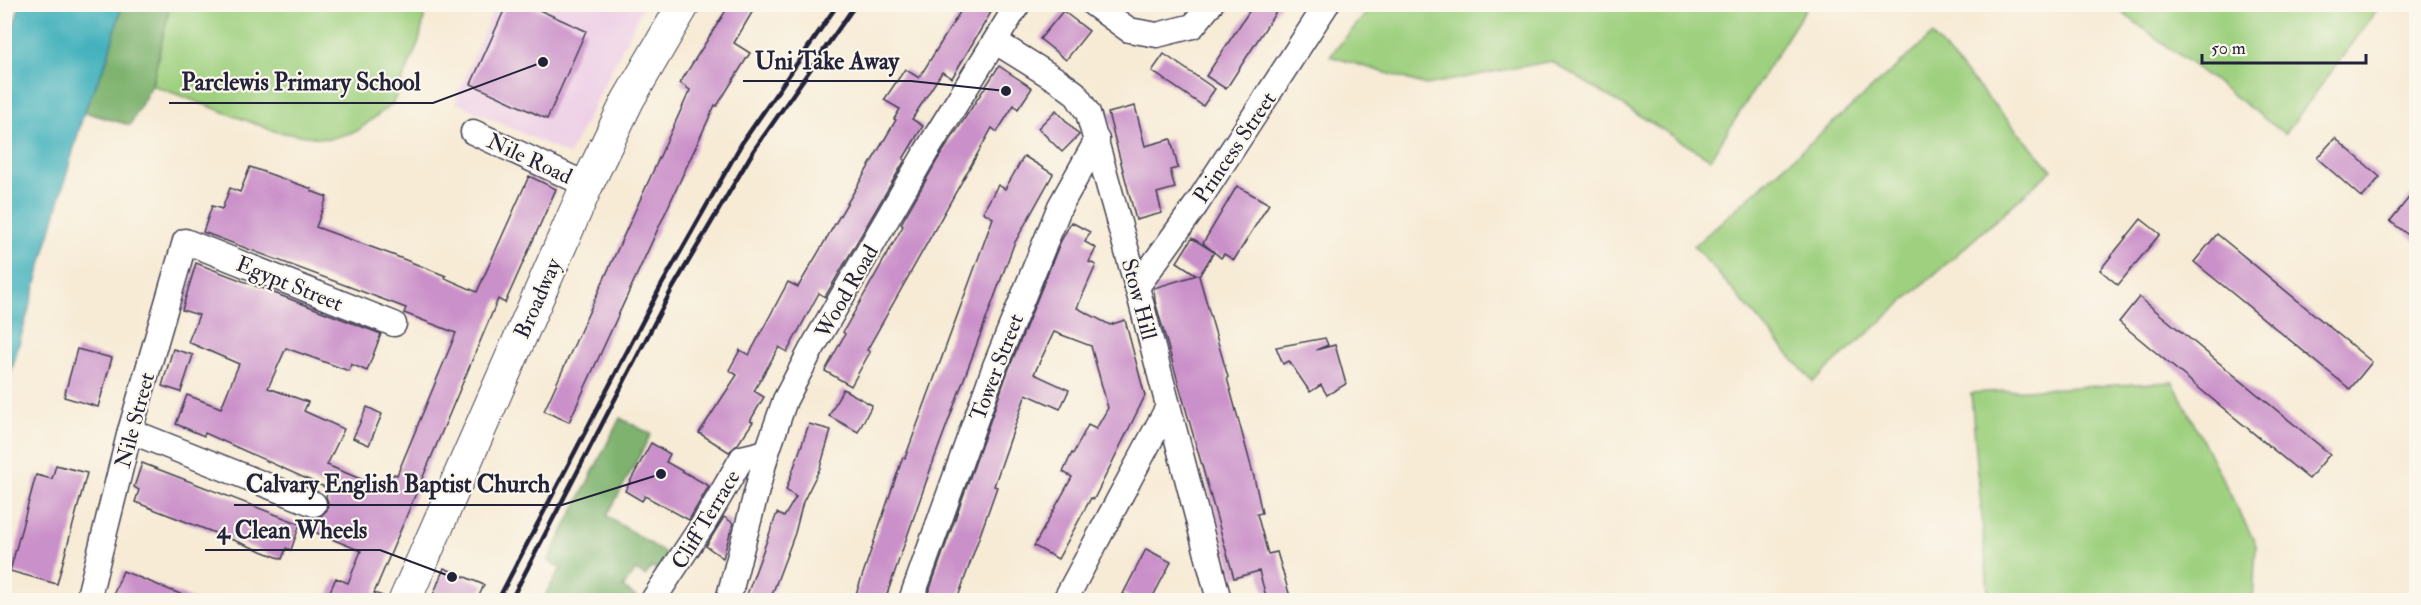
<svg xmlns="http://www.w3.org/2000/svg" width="2421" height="605" font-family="'IM FELL Double Pica',serif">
  <rect width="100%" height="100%" fill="#fbf7ec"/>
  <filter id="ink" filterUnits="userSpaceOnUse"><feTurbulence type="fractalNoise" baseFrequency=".0167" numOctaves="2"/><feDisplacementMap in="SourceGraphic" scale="12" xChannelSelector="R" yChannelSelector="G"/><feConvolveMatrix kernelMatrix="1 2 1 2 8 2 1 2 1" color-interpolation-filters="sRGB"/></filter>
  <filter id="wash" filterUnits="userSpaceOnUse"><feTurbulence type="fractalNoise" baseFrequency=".008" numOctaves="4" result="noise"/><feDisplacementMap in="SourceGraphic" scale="24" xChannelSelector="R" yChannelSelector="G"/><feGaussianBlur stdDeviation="1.35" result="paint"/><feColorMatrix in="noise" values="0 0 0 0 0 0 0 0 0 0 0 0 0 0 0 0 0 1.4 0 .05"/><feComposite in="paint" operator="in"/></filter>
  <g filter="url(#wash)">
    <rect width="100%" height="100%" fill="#f7ebd6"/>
    <polygon fill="#eed0e7" points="495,5 644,5 569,155 455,102"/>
    <g fill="#9ed07f" stroke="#60795d" stroke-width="1.5">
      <polygon points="170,4 427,4 427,5 419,41 393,103 357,131 329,139 277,132 152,85"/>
      <polygon points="1373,5 1373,4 1808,5 1710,159 1551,61 1426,85 1330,56"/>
      <polygon points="2112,5 2381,5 2285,134"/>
      <polygon points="1932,35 2052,170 1813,382 1694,246"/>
      <polygon points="2173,382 2256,545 2253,600 1989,600 1971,393"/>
    </g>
    <g fill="#7eb26e" stroke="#506a54" stroke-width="1.5">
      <polygon points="122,5 170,5 152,85 130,125 84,112 107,60"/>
      <polygon points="620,418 651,434 607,516 673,558 662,574 652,567 645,576 636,570 623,587 640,600 542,600 561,568 548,561"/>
    </g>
    <polygon fill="#41b0bc" stroke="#32697c" stroke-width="1.5" points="20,5 122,5 107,60 84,112 5,394 4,57"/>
    <g id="blocks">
      <g fill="#ca90c9">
        <polygon points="507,4 526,4 586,31 547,119 471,84"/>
        <polygon points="730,4 757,4 734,43 750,53 717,106 715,105 569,422 544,411 690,90 680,83"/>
        <polygon points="965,4 996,4 952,78 942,72 912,119 923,126 903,159 905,160 825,297 819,293 787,352 779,347 754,391 764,397 750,421 753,422 738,444 729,452 699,433 737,375 729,370 740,350 749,355 788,282 798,287 896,120 894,119 900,109 884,100 905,69 919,78"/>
        <polygon points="1254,4 1281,4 1226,89 1206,76"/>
        <polygon points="1063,11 1089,31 1066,60 1040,39"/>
        <polygon points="1164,54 1215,89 1203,106 1152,71"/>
        <polygon points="999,66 1032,88 1018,109 1014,105 997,132 992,128 867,350 870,352 851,386 825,371 845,334 843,332 903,226 901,224 938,159"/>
        <polygon points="1135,106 1145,146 1171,139 1178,168 1170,170 1175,188 1157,193 1162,213 1136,220 1108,113"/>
        <polygon points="1056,110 1079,135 1062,152 1038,128"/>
        <polygon points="2335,138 2380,177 2362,198 2317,158"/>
        <polygon points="1024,156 1053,174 1014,244 932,465 885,600 854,600 896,477 903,457 905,458 993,218 983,212 998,185 1005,189"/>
        <polygon points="250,167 312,189 311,191 327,197 316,227 393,255 446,276 445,278 477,292 529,176 556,189 505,303 498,299 374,593 388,598 387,600 326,600 336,578 348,583 361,551 310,530 316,518 322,515 327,510 328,503 326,496 329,489 205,433 204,436 176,424 187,395 221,408 239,364 188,342 199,315 182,310 196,263 381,334 367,371 351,364 349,371 286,348 268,388 308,402 304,411 344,429 327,465 387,490 394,474 397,475 456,333 404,313 406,308 203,232 212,206 222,209 230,188 240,192"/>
        <polygon points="1237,186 1269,204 1234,260 1224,254 1221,258 1203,243"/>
        <polygon points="2416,189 2416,241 2390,221"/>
        <polygon points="2141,219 2160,234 2118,285 2100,270"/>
        <polygon points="1071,222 1090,232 1085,242 1096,248 1089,262 1096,265 1077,308 1110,325 1125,320 1145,396 1094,499 1091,498 1058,559 1034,546 1072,477 1063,472 1072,453 1073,454 1088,425 1096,429 1108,408 1091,346 1054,332 1034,374 1069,390 1060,409 1026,394 994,486 997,487 957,600 926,600 1008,371 1060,243"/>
        <polygon points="2217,234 2372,362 2350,389 2194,262"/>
        <polygon points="1192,238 1214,252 1199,276 1228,377 1227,378 1254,477 1262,513 1257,514 1268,554 1277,552 1291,600 1267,600 1259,571 1234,578 1155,301 1154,288 1197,275 1177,262"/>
        <polygon points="2139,297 2330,454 2309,479 2119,322"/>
        <polygon points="1325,338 1328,345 1316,350 1335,345 1346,384 1327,395 1321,385 1310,392 1289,361 1283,364 1276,347"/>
        <polygon points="77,349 112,358 98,407 64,397"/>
        <polygon points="173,349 193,355 181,392 162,386"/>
        <polygon points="843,389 872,405 858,432 829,416"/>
        <polygon points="367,407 382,414 369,445 353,438"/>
        <polygon points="809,424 831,430 820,468 803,502 795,533 770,600 745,600 777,513 784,517 796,497 786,490"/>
        <polygon points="651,443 670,454 666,462 709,486 689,520 645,496 642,501 625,491"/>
        <polygon points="142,463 300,524 291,550 286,548 282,559 135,502 139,490 134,487"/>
        <polygon points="56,465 87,473 57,584 10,571 36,475 52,479"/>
        <polygon points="724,517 733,523 723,558 706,546"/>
        <polygon points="1146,549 1171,562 1151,600 1136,600 1123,594"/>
        <polygon points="444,568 484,585 477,600 431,600"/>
        <polygon points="123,571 195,600 111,600"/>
      </g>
    </g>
  </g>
  <g filter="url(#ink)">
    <use href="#blocks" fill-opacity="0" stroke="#424052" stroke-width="1.5"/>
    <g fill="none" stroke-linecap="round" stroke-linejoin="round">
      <defs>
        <g id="minor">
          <polyline points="1093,4 1129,30 1157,35 1193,26 1211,4"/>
          <polyline points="996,42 1060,82 1075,93 1088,113 1137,287 1219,600"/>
          <polyline points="473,132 587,185"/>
          <polyline points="1137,287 1196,205 1327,4"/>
          <polyline points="130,431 314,504"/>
          <polyline points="88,600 130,431 185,241 394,324"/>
          <polyline points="653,600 704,523 742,458 767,452"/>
          <polyline points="728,600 767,452 785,400 811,350 926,152 1018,4"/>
          <polyline points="911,600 995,366 1060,206 1097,140"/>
          <polyline points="1065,600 1168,407"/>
        </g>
        <polyline id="major" points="405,600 587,185 628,100 684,4"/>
      </defs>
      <use href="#minor" stroke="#424052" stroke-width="27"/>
      <use href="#major" stroke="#424052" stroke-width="34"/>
      <use href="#minor" stroke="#fff" stroke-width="24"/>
      <use href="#major" stroke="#fff" stroke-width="32"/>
      <g stroke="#22223b" stroke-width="4.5">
        <polyline points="498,600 661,286 742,143 838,4"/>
        <polyline points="511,600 671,291 754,150 856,4"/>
      </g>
    </g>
  </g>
  <g text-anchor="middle" stroke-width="4.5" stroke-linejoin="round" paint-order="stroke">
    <g font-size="22" fill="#22223b" stroke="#fbf7ec">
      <text transform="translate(1234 147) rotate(-56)" y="8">Princess Street</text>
      <text transform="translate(530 158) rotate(25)" y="8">Nile Road</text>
      <text transform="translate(290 283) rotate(22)" y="8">Egypt Street</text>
      <text transform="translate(846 291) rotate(-60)" y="8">Wood Road</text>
      <text transform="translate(537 298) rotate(-66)" y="8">Broadway</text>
      <text transform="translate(1140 299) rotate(75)" y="8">Stow Hill</text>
      <text transform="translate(996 367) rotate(-69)" y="8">Tower Street</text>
      <text transform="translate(134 420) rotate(-75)" y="8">Nile Street</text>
      <text transform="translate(705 519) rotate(-59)" y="8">Cliff Terrace</text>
    </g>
  </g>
  <path fill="none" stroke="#22223b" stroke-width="2" d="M1006 91L911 81H743M543 62L433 103H169M661 474L562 505H234M452 577L380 550H205"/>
  <g fill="#22223b" stroke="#fbf7ec" stroke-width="2">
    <circle cx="1006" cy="91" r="6"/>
    <circle cx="543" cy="62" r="6"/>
    <circle cx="661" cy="474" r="6"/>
    <circle cx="452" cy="577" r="6"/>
  </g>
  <g font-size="24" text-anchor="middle" font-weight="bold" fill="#22223b" stroke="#fbf7ec" stroke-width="4.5" stroke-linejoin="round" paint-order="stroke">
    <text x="827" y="69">Uni Take Away</text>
    <text x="301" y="90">Parclewis Primary School</text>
    <text x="398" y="492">Calvary English Baptist Church</text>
    <text x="292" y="538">4 Clean Wheels</text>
  </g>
  <rect width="2421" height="605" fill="none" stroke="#fbf7ec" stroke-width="24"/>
  <path d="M2202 54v9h164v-9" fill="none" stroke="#22223b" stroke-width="3"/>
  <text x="2211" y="54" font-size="18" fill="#22223b" stroke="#fbf7ec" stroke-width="4.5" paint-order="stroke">50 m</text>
</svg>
